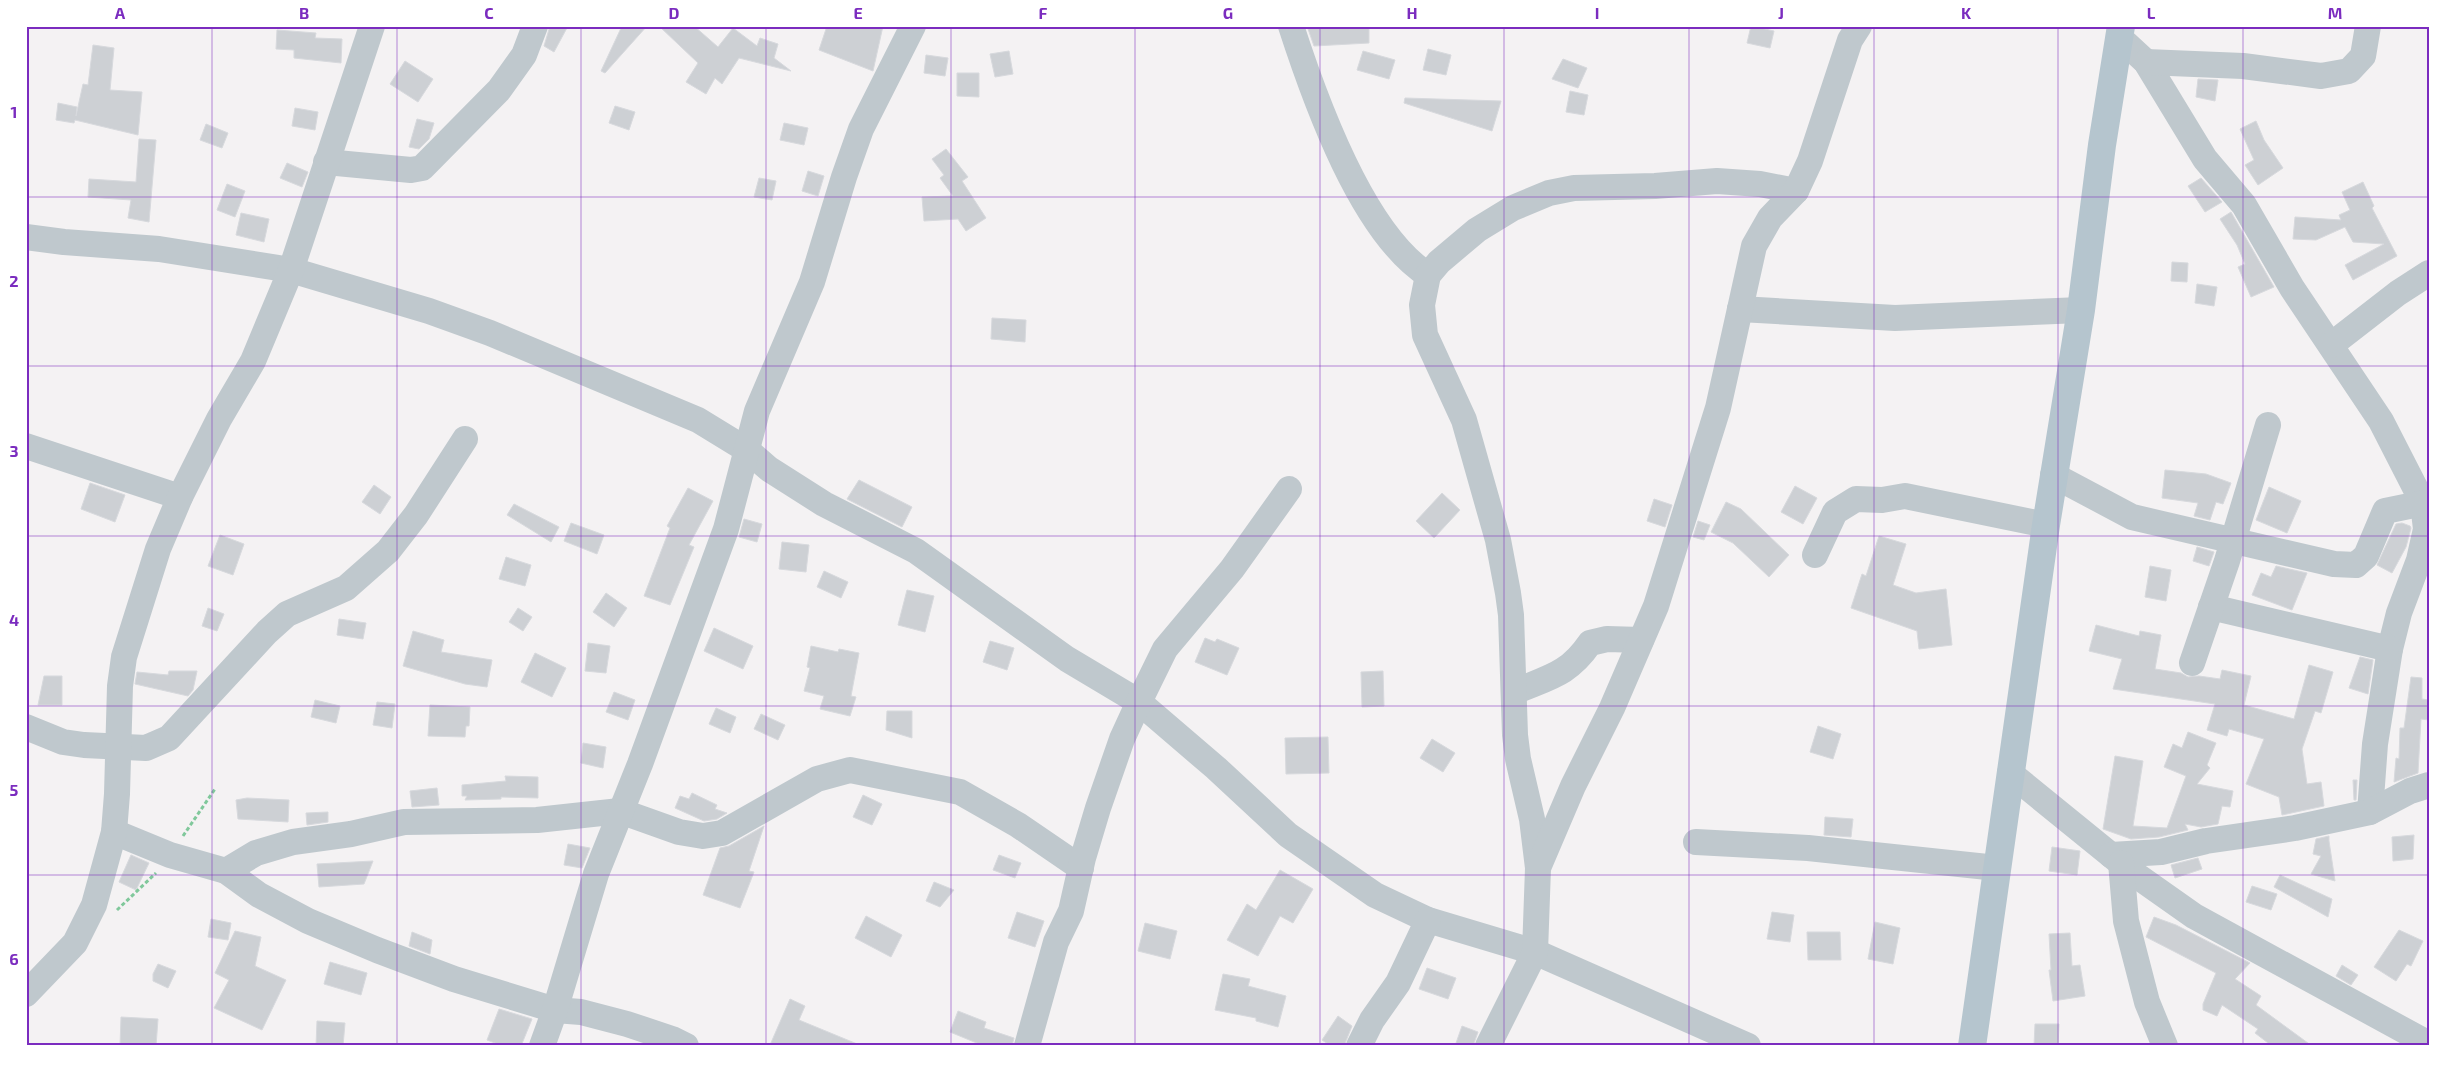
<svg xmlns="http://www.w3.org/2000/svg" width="2455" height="1072" font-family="'Exo 2',sans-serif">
  <rect width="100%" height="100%" fill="#f4f2f3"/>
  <g fill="#cdd0d4" stroke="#d7d9dd">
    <polygon points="550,26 568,26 554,52 544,46"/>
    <polygon points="622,26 647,26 605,73 601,71"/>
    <polygon points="659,26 694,26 718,47 733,28 757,46 760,38 778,44 774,58 791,71 739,58 722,84 715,78 706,94 686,82 698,63"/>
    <polygon points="827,26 883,26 873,71 819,50"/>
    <polygon points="1307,26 1369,27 1369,43 1314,46"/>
    <polygon points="1751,26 1774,31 1770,48 1747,43"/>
    <polygon points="277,30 316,33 315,38 342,39 341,63 294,58 294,50 276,49"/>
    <polygon points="93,45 114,48 110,90 142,92 138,135 75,120 74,123 56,120 58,103 77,107 76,116 83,84 88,85"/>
    <polygon points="1428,49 1451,55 1446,75 1423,70"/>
    <polygon points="1009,51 1013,74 995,77 990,54"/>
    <polygon points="1363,51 1395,60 1389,79 1357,70"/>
    <polygon points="926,55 948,58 945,76 924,73"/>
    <polygon points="1563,59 1587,68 1578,88 1552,79"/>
    <polygon points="405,61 433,79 418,102 390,84"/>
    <polygon points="957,73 979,73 979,97 957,96"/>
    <polygon points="2198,79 2218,80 2215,101 2196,97"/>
    <polygon points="1570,91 1588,95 1584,115 1566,112"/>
    <polygon points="1405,98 1501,101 1492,131 1404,103"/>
    <polygon points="615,106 635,112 629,130 609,123"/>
    <polygon points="295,108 318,112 315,130 292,126"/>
    <polygon points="417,119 434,123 429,139 419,149 409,147"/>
    <polygon points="2256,121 2264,140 2283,168 2258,185 2245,165 2254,160 2240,129"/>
    <polygon points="784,123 808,128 804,145 780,140"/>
    <polygon points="206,124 228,133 222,148 200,140"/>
    <polygon points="139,139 156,140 149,222 128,218 131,200 88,197 89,179 136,182"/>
    <polygon points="946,149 968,177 962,181 986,218 966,231 958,219 924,221 922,197 953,196 940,178 944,175 932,159"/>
    <polygon points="287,163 308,172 302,187 280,178"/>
    <polygon points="808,171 824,176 818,196 802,191"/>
    <polygon points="759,178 776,181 772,200 754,197"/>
    <polygon points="2201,178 2222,202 2205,212 2188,186"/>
    <polygon points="2363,182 2374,206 2372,208 2397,256 2353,280 2345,265 2384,244 2353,242 2345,227 2316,240 2293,239 2295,217 2341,220 2339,215 2350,210 2342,192"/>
    <polygon points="227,184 245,191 235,217 217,210"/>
    <polygon points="2231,212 2274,287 2251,297 2238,267 2245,264 2237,245 2220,219"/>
    <polygon points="241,213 269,219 264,242 236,235"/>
    <polygon points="2172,262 2188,263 2187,282 2171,281"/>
    <polygon points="2197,284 2217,287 2214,306 2195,303"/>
    <polygon points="992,318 1026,320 1025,342 991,339"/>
    <polygon points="2165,470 2206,474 2231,483 2223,504 2216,502 2210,520 2194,516 2198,503 2162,498"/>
    <polygon points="859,480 912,507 902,527 847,499"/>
    <polygon points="90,483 125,495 115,522 81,509"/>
    <polygon points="374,485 391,497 380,514 362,502"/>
    <polygon points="1795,486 1817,498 1803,524 1781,512"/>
    <polygon points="2269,487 2301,501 2287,533 2256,520"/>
    <polygon points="688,488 713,501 689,545 694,547 670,605 644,596 670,528 667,526"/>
    <polygon points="1442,493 1460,510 1434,538 1416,521"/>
    <polygon points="1654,499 1672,505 1665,527 1647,521"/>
    <polygon points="1726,502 1741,509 1789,555 1769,577 1733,543 1711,532"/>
    <polygon points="514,504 559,527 551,542 507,515"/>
    <polygon points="744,519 762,524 757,542 739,537"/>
    <polygon points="1698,521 1710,525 1704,540 1693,537"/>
    <polygon points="571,523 604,535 597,554 564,541"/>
    <polygon points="2402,523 2410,526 2411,528 2406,547 2392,573 2377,565 2396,524"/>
    <polygon points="220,535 244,544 233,575 208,566"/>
    <polygon points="1879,536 1906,544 1893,585 1916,593 1946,589 1952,645 1919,649 1917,631 1851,608 1862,574 1866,576"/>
    <polygon points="782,542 809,545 806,572 779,569"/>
    <polygon points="2197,547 2214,552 2209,566 2193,561"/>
    <polygon points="506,557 531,565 525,586 499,579"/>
    <polygon points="2150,566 2171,570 2166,601 2145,597"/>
    <polygon points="2276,566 2307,573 2292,610 2252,595 2261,573 2271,577"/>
    <polygon points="824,571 848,582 841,598 817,587"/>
    <polygon points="907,590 934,596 925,632 898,625"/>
    <polygon points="606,593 627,608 614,627 593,612"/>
    <polygon points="208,608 224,614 217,631 202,626"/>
    <polygon points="518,608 532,617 523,631 509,622"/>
    <polygon points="339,619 366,623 363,639 337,635"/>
    <polygon points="2096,625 2139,636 2140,631 2161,635 2155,669 2181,673 2188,677 2199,676 2220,679 2222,670 2251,676 2244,705 2294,719 2309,665 2333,672 2321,713 2315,711 2302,749 2307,784 2321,782 2324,806 2282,815 2279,797 2246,784 2264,739 2229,729 2227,736 2207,730 2215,704 2113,689 2122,659 2089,651"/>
    <polygon points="714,628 753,646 743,669 704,651"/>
    <polygon points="413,631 444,640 441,652 492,660 487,687 465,684 403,666"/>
    <polygon points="1205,638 1215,642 1217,639 1239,648 1227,675 1195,662"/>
    <polygon points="990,641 1014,648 1007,670 983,662"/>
    <polygon points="588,643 610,646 606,673 585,671"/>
    <polygon points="811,646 838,652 839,649 859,653 851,696 856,697 850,716 820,709 824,696 804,691 810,668 807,667"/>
    <polygon points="535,653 566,668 552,697 521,682"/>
    <polygon points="2360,657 2373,660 2368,694 2349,688"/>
    <polygon points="169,671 197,671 193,690 188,696 135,684 137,672 168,675"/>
    <polygon points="1383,671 1384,706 1362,707 1361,672"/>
    <polygon points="44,676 62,676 62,705 38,705"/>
    <polygon points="2411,677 2422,678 2422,699 2429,700 2429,720 2421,719 2418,773 2394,782 2396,758 2399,759 2400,728 2404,728"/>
    <polygon points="614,692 635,700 628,720 606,712"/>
    <polygon points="315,700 340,706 336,723 311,717"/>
    <polygon points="377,702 395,704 392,728 373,725"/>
    <polygon points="430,705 470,707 469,726 466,726 465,737 428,736"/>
    <polygon points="716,708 736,717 730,733 709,724"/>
    <polygon points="887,711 912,711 912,738 886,730"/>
    <polygon points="761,714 785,725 778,740 754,729"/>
    <polygon points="1818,726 1841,734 1833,759 1810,752"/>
    <polygon points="2188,732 2216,743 2207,765 2210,768 2197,784 2233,791 2230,807 2222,806 2218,824 2201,827 2185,824 2188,830 2159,837 2131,839 2103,829 2115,756 2143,761 2133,826 2167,828 2186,776 2164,767 2173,744 2182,748"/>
    <polygon points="1328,737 1329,773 1286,774 1285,738"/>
    <polygon points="1432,739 1455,753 1443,772 1420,758"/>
    <polygon points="583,743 606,747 603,768 581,763"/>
    <polygon points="505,776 538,777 538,798 501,797 501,799 465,800 467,796 462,796 462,785 506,781"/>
    <polygon points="2353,780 2357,780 2356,800 2354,800"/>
    <polygon points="437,788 439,805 412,807 410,791"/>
    <polygon points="692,793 717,805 715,809 727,813 717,819 704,821 675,808 680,796 689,799"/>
    <polygon points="863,795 882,804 872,825 853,817"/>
    <polygon points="247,798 289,800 288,822 238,819 236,800"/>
    <polygon points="328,812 328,822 307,825 306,813"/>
    <polygon points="1825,817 1853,819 1851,837 1824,835"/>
    <polygon points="764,826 749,871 754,872 740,908 703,895 720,848 729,846"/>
    <polygon points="2414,835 2413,859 2393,861 2392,837"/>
    <polygon points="2329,836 2329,841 2335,881 2311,874 2321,856 2313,854 2316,839"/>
    <polygon points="568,844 590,848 582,868 564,865"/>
    <polygon points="2052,847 2080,851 2077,875 2049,871"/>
    <polygon points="131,855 149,863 136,890 119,882"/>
    <polygon points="999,855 1021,863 1015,878 993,870"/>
    <polygon points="2198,858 2202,869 2175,878 2171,865"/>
    <polygon points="373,861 364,884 319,887 317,864"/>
    <polygon points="1280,870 1313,889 1293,923 1280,916 1258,956 1227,940 1247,904 1256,910"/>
    <polygon points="2280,875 2332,899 2328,917 2274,887"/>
    <polygon points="934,882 954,890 940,907 926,901"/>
    <polygon points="2252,886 2277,894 2271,910 2246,902"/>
    <polygon points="1017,912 1044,921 1035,947 1008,938"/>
    <polygon points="1772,912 1794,915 1790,942 1767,939"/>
    <polygon points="866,916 902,935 891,957 855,938"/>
    <polygon points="2154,917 2176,925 2250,963 2235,979 2261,996 2256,1005 2312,1046 2272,1046 2255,1033 2258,1029 2222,1005 2217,1016 2203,1010 2203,1004 2216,973 2146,937"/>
    <polygon points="211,919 231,923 228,940 208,937"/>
    <polygon points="1875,922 1900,928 1893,964 1868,959"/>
    <polygon points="1145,923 1177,931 1170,959 1138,951"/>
    <polygon points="2399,930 2423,941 2411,966 2407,964 2396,981 2374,967"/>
    <polygon points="235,931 261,937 255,966 286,980 262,1030 214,1008 229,980 215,973"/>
    <polygon points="412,932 432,940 430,954 409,946"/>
    <polygon points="1807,932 1840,932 1841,960 1808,960"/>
    <polygon points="2070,933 2072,966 2080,965 2085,996 2053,1001 2049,970 2051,970 2049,934"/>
    <polygon points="330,962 367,973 361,995 324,984"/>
    <polygon points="158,964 176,971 168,988 153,981 153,974"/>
    <polygon points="2342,965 2358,975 2351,985 2336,976"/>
    <polygon points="1427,968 1456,978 1448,999 1419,989"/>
    <polygon points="1223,974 1250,979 1248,986 1286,996 1278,1027 1256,1021 1256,1018 1215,1010"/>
    <polygon points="790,999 805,1006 799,1020 862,1046 770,1045"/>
    <polygon points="499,1009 532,1019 521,1046 503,1046 487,1040"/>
    <polygon points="958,1011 986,1022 984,1028 1014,1038 1012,1046 984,1046 950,1032"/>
    <polygon points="1338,1016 1352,1026 1344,1046 1331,1046 1322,1040"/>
    <polygon points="121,1017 158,1019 156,1046 120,1046"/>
    <polygon points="317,1021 345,1023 343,1046 316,1046"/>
    <polygon points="2035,1024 2059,1024 2058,1046 2034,1046"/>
    <polygon points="1462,1026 1478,1032 1473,1046 1455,1046"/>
  </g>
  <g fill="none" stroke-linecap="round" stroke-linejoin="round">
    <g stroke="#80c89b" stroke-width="3" stroke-dasharray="4 2.5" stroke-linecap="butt">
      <polyline points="183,836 215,789"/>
      <polyline points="117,910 156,873"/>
    </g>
    <g stroke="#bfc8cd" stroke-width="26">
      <path d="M 1291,26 C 1315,100 1362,233 1428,275"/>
      <polyline points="2120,38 2146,62 2205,159 2244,205 2292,288 2381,421 2423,503 2426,529 2419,560 2399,613 2390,649 2375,744 2370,812"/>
      <polyline points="2146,62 2243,66 2321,76 2349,71 2363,56 2368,26"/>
      <polyline points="326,162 411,170 422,168 499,90 524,55 535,26"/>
      <polyline points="26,237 64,242 159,249 291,270 429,311 490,333 698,420 747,450 769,469 824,504 916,551 1067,659 1139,702 1216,768 1288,835 1375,895 1428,920 1535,952 1748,1046"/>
      <polyline points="1740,309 1895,318 2081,310"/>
      <polyline points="2331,345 2398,293 2429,273"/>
      <polyline points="26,446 180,497"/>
      <polyline points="2053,475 2132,517 2334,564 2356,565 2366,556 2385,511 2429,502"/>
      <polyline points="1815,555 1835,512 1856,499 1882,500 1905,496 2046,525"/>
      <polyline points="2211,607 2390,649"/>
      <polyline points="2192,663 2227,561 2268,425"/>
      <path d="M 1514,692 C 1549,677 1568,675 1590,643 L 1607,639 L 1641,640"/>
      <polyline points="26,727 63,742 84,745 146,748 169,738 267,632 287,614 346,588 388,551 416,515 465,439"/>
      <polyline points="2010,773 2133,873 2194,916 2429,1044"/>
      <polyline points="114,832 170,855 226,871 259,895 308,921 377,950 454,979 555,1010 581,1012 627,1024 672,1039 686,1046"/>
      <polyline points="1696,842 1808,848 1997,868"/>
      <polyline points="2111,855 2161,852 2206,841 2295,828 2370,812 2410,791 2429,785"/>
      <polyline points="2121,863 2126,921 2147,1002 2165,1046"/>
      <polyline points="1538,868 1532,819 1518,759 1515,735 1511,615 1508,593 1498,540 1464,420 1425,335 1422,305 1428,275 1439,262 1477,230 1513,208 1549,193 1574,188 1655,186 1717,181 1760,184 1796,191"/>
      <polyline points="226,871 256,853 293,842 351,834 404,822 537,820 620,811 679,832 703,836 722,833 817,779 850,770 960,792 1018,825 1081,868"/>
      <polyline points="26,994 75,943 94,905 114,832 117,794 120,686 124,657 158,549 180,497 219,419 253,361 291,270 372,26"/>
      <polyline points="542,1046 555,1010 596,874 640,764 726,529 757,411 812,282 844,177 861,129 913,26"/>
      <polyline points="1027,1046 1056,942 1071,911 1083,858 1098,808 1122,739 1139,702 1165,649 1232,569 1289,489"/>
      <polyline points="1359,1046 1372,1020 1398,983 1428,920"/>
      <polyline points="1488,1046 1535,952 1538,868 1573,786 1612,708 1656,606 1718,408 1754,246 1770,218 1796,191 1810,161 1850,40 1859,26"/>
    </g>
    <polyline stroke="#b5c5ce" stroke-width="28" points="1972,1046 2046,525 2081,310 2102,145 2121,26"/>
  </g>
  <path fill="none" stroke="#7b2cbf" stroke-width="1" stroke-opacity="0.55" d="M 212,26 L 212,1046M 397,26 L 397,1046M 581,26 L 581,1046M 766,26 L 766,1046M 951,26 L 951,1046M 1135,26 L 1135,1046M 1320,26 L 1320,1046M 1504,26 L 1504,1046M 1689,26 L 1689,1046M 1874,26 L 1874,1046M 2058,26 L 2058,1046M 2243,26 L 2243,1046M 26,197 L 2429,197M 26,366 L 2429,366M 26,536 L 2429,536M 26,706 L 2429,706M 26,875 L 2429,875"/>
  <rect width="2455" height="1072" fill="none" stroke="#ffffff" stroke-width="55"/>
  <rect x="28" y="28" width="2400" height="1016" fill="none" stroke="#7b2cbf" stroke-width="2"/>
  <g font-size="16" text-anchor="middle" font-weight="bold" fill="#7b2cbf">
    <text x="120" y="19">A</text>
    <text x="304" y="19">B</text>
    <text x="489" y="19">C</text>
    <text x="674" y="19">D</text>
    <text x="858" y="19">E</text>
    <text x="1043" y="19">F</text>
    <text x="1228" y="19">G</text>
    <text x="1412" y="19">H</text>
    <text x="1597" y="19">I</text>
    <text x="1781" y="19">J</text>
    <text x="1966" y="19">K</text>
    <text x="2151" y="19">L</text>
    <text x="2335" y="19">M</text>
    <text x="14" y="118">1</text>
    <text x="14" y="287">2</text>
    <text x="14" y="457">3</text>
    <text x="14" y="626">4</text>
    <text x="14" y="796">5</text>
    <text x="14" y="965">6</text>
  </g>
</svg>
